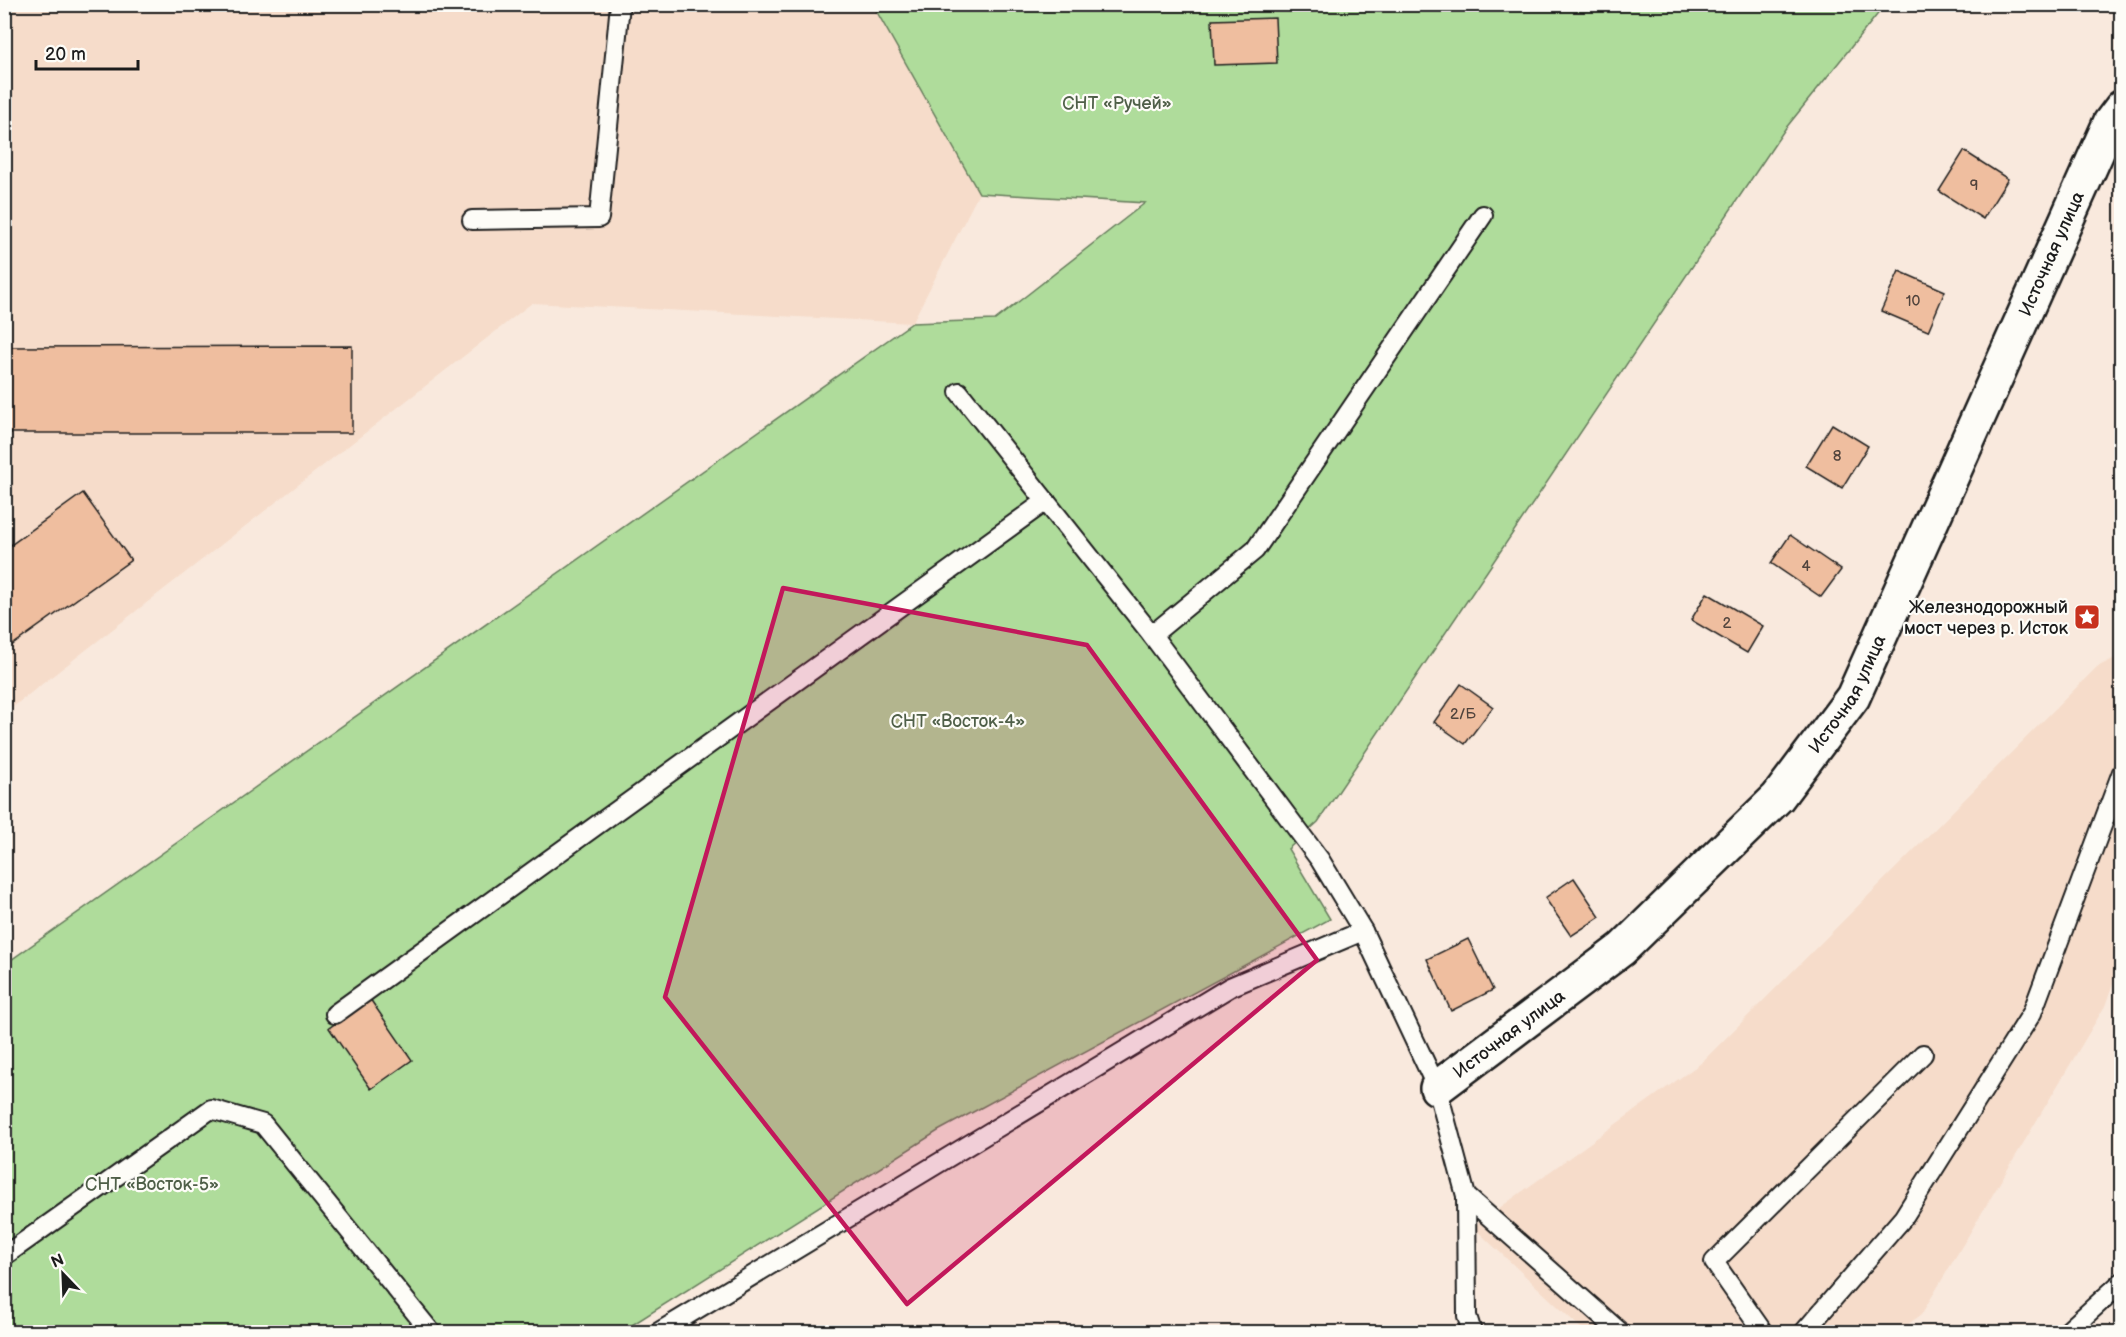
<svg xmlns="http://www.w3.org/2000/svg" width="2126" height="1337" font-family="'Balsamiq Sans',sans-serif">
  <rect width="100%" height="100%" fill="#f9e9dd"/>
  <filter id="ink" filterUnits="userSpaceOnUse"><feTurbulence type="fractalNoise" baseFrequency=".0167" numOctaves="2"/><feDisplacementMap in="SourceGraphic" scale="12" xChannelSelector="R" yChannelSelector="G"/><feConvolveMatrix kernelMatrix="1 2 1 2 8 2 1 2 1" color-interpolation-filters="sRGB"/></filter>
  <g filter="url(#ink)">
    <g fill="#f6dcca">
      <polygon points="5,5 873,5 979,193 912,323 532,303 5,713"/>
      <polygon points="2121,655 2121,960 2105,1006 1921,1315 1897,1332 1585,1332 1473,1227 1701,1063 2097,667"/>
    </g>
    <polygon fill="#afdc9b" stroke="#667c5c" stroke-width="1.5" points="873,5 1885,5 1785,129 1318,822 1288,849 1330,919 938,1131 621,1332 5,1332 4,965 912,323 995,320 1145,203 979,193"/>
    <g fill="#efbe9f" stroke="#1c1c1c" stroke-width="1.5">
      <polygon points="1275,18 1277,63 1214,65 1212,20"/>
      <polygon points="1964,151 2008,179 1983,219 1939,191"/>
      <polygon points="1899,271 1945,291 1928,331 1881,311"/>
      <polygon points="352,346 352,433 4,433 4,347"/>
      <polygon points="1832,424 1868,446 1842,488 1806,466"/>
      <polygon points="83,493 131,560 4,651 4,550"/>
      <polygon points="1790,535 1841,570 1821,597 1771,563"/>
      <polygon points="1707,593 1763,626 1747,653 1691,620"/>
      <polygon points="1461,684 1493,707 1465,744 1434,722"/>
      <polygon points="1574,878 1600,917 1571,936 1545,898"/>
      <polygon points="1468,939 1493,990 1451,1011 1427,959"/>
      <polygon points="370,999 412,1060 371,1089 329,1028"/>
    </g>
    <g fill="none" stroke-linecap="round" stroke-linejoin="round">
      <defs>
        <g id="service">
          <polyline points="472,220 599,218 620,4"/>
          <polyline points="959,392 1152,635 1320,860 1363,931 1437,1088 1466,1196 1620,1332"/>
          <polyline points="1152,635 1255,550 1483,215"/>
          <polyline points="335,1014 1046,501"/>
          <polyline points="1466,1196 1467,1316 1472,1332"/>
          <polyline points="4,1256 211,1109 263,1124 431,1332"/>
          <polyline points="659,1332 1230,987 1363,931"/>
          <polyline points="1763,1332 1714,1262 1923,1054"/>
          <polyline points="1804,1332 1903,1218 2032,1013 2122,772"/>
          <polyline points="2067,1332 2122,1282"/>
        </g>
        <g id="minor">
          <path id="s1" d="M 1437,1088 L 1622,949 L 1778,797 L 1853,697 L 2110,123 L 2122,107"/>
        </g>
      </defs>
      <use href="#service" stroke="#1c1c1c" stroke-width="22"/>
      <use href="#minor" stroke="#1c1c1c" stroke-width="38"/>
      <use href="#service" stroke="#fdfcf7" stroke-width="18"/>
      <use href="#minor" stroke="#fdfcf7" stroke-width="33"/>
    </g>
  </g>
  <path fill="#c2185b" fill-opacity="0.2" stroke="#c2185b" stroke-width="4.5" stroke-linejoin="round" d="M 783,588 L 1087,645 L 1317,960 L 907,1304 L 665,997 Z"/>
  <defs>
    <symbol id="sight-square" viewBox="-11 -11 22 22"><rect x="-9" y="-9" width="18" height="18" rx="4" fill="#c8321e" stroke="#fdfcf7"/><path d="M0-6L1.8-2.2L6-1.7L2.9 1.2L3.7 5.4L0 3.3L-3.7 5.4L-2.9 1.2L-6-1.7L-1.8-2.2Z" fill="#fff"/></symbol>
  </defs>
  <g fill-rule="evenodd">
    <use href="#sight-square" x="2072" y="602" width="30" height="30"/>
  </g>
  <g text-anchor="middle" stroke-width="4.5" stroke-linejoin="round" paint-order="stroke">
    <g font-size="15" fill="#51443d">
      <text x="1974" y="190">9</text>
      <text x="1913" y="306">10</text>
      <text x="1837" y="461">8</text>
      <text x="1806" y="571">4</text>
      <text x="1727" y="628">2</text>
      <text x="1463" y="719">2/Б</text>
    </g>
    <g font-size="18" fill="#4f5f48" stroke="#fdfcf7">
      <text x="1117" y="109">СНТ «Ручей»</text>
      <text x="958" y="727">СНТ «Восток-4»</text>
      <text x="152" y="1190">СНТ «Восток-5»</text>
    </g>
    <g font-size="18" fill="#1c1c1c" stroke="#fdfcf7">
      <text dy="6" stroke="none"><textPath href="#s1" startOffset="1060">Источная улица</textPath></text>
      <text dy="6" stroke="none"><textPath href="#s1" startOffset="574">Источная улица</textPath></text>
      <text dy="6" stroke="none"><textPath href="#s1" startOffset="90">Источная улица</textPath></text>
    </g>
    <g font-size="18" fill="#1c1c1c" stroke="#fdfcf7" text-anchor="end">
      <text x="2068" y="613">Железнодорожный<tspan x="2068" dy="21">мост через р. Исток</tspan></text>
    </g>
  </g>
  <rect width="2126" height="1337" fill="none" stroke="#fdfcf7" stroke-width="24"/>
  <rect x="12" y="12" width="2102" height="1313" fill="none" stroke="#1c1c1c" stroke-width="2" filter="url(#ink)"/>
  <g transform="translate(63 1274) rotate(337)" stroke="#fdfcf7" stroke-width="4.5" paint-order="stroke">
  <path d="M0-4.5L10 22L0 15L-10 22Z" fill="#1c1c1c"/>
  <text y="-9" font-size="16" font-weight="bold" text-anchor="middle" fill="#1c1c1c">N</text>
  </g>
  <path d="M36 60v9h102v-9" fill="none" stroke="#1c1c1c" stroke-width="3"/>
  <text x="45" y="60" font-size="18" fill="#1c1c1c" stroke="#fdfcf7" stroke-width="4.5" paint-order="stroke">20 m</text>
</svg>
